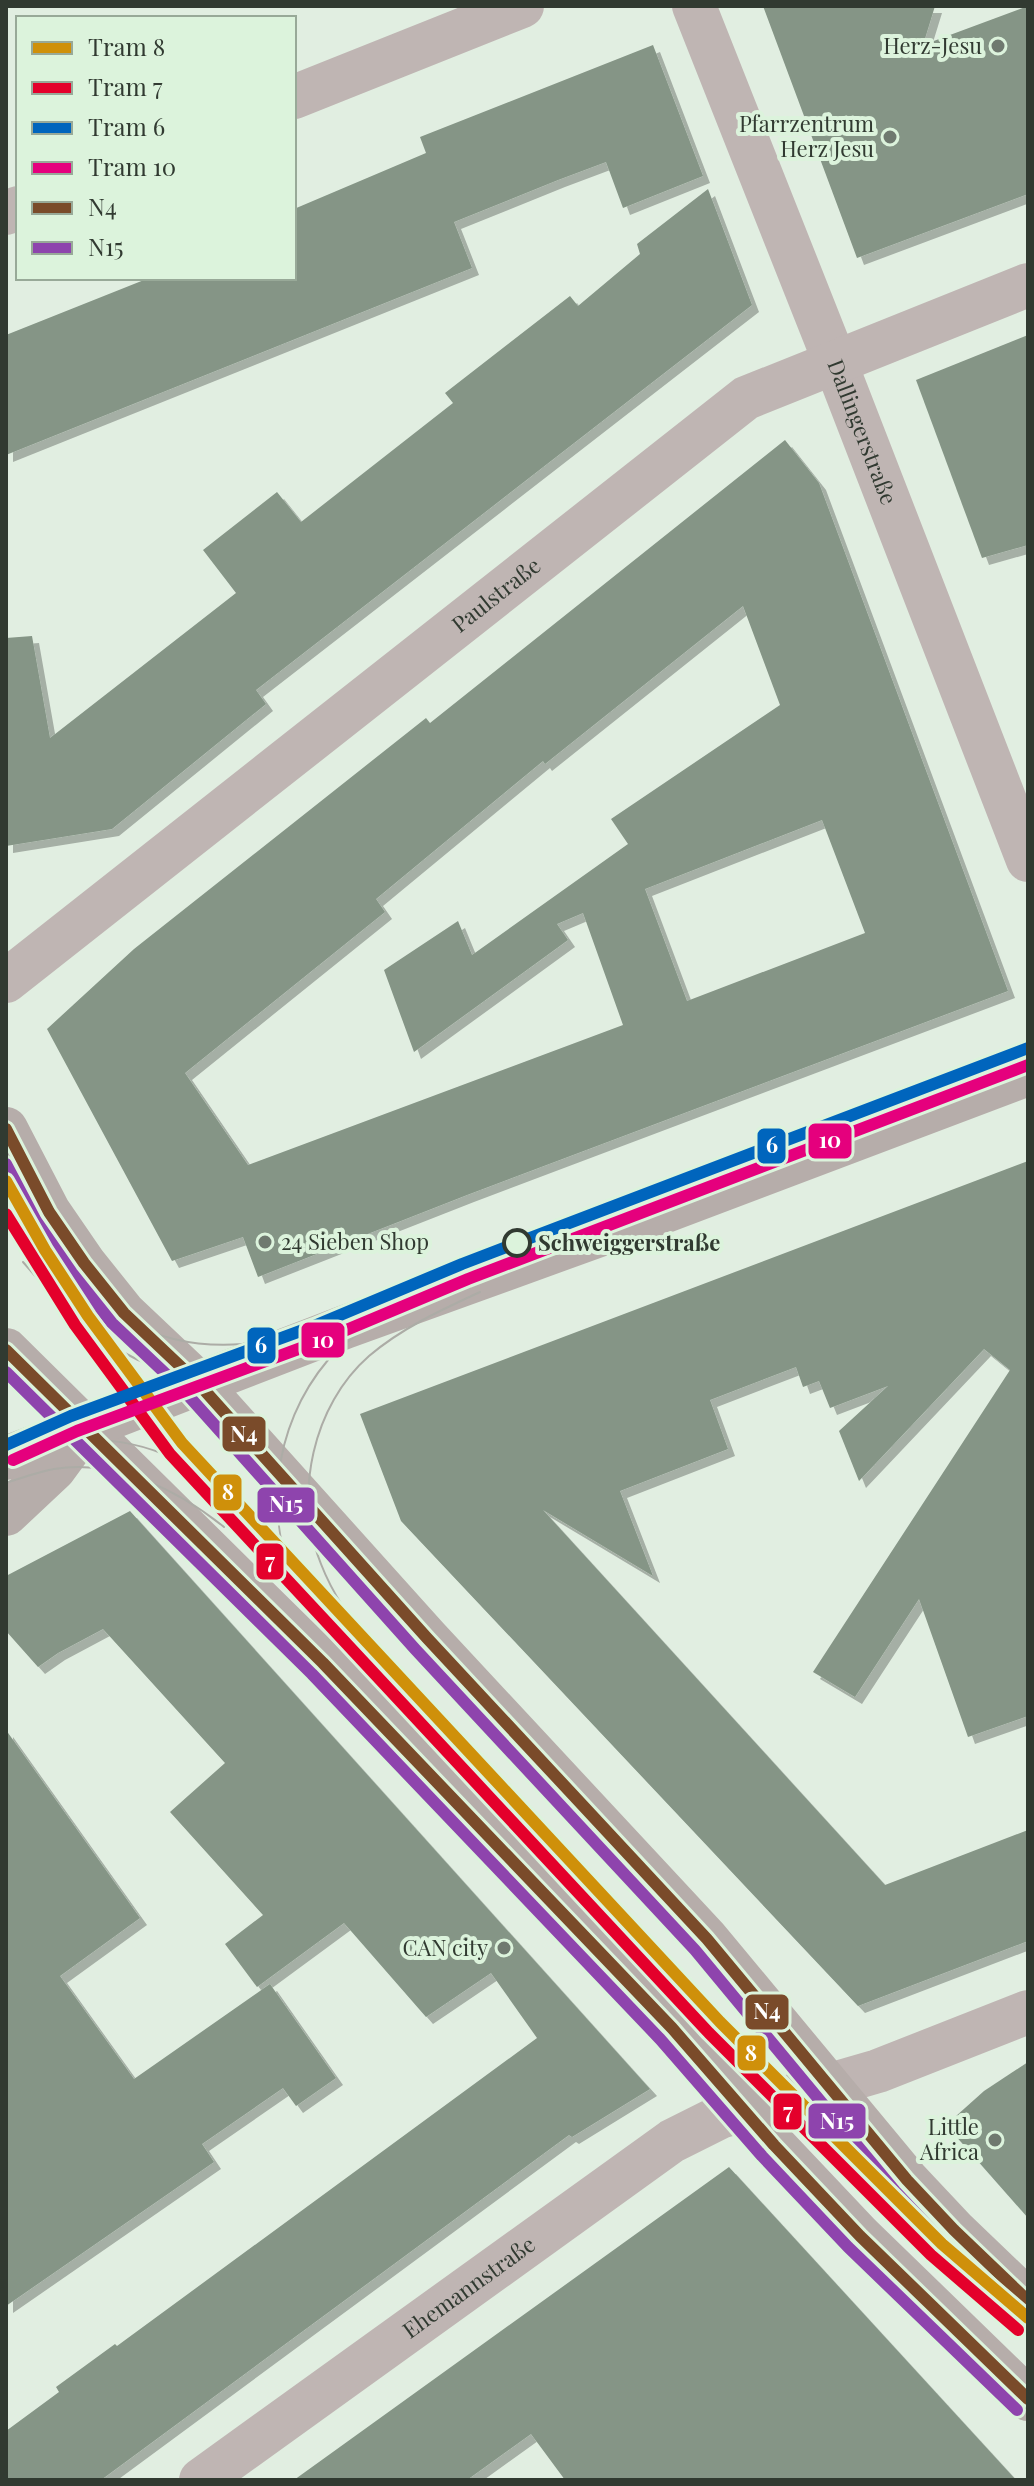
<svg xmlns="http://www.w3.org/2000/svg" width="1034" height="2486" font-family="'Playfair Display',serif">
  <defs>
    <filter id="shadow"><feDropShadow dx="7" dy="7" stdDeviation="0" flood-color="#0004"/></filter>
  </defs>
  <rect width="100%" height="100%" fill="#e1eee1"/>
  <g fill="#859586" fill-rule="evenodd" filter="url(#shadow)">
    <polygon points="763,6 935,6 923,45 1028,6 1028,194 857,258"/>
    <polygon points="653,45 703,176 623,208 606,162 558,180 454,222 472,268 6,455 6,335 149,278 294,278 294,209 426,153 420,137"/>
    <polygon points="708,189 752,305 256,690 266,704 112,829 6,846 6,638 32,636 50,738 236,593 203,550 277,492 301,522 453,403 445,393 570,296 578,306 640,254 637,244"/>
    <polygon points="1028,335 1028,545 982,558 916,380"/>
    <path d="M 785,440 L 819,483 L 1008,991 L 467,1195 L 258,1277 L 243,1237 L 172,1261 L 47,1029 L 134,949 L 426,718 L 430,723 ZM 743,606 L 780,705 L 611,819 L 628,844 L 472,955 L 458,921 L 384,970 L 414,1052 L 568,940 L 557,924 L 583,913 L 623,1025 L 248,1165 L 185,1073 L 385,912 L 376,899 L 543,761 L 545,764 ZM 822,820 L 865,933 L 687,1001 L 645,889 Z"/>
    <polygon points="1028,1161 1028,1716 968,1737 919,1599 855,1697 813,1672 1010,1370 984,1349 859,1481 839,1431 888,1386 830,1408 819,1381 803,1387 796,1367 710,1400 728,1449 620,1491 653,1576 543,1510 885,1885 1028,1830 1028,1941 858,2006 401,1521 360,1414"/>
    <polygon points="130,1511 650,2089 572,2137 569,2135 101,2480 6,2480 6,2431 59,2392 56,2387 115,2344 117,2346 537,2038 491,1973 426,2017 344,1923 257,1987 225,1944 263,1915 170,1812 225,1763 103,1629 58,1653 38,1667 6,1631 6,1576"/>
    <polygon points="6,1730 140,1918 60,1976 134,2079 270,1984 336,2078 296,2106 283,2088 202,2144 214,2162 6,2306"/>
    <polygon points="1028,2062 1028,2218 946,2125 984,2091"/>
    <polygon points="729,2167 1016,2480 565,2480 531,2434 467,2480 294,2480"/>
  </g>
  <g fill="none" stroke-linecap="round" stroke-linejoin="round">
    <g stroke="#bfb5b3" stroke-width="44">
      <path id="s1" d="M 694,6 L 835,362 L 1028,860"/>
      <polyline points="294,97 522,6"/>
      <polyline points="6,213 18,208"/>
      <path id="s2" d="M 6,981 L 746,398 L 1028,285"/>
      <path id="s3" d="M 201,2480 L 672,2141 L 720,2117 L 878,2071 L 1028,2012"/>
    </g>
    <g stroke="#b6adaa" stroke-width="44">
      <polyline points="6,1129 49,1212 84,1263 124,1313 197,1382 427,1638 707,1939 907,2180 954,2230 1028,2301"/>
      <polyline points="6,1350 323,1663 672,2028 774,2145 860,2236 1028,2399"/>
      <polyline points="6,1458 345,1327 660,1213 1028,1074"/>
      <polyline points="6,1514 54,1469 84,1428"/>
    </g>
    <g stroke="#acaca6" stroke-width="2">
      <path d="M 44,1248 C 100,1312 153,1351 243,1344 C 261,1342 279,1335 297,1331"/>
      <polyline points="23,1262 83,1331 138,1360 164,1370 224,1373 293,1360"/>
      <path d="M 6,1453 C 67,1435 128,1432 186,1465 C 209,1478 229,1498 249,1514"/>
      <path d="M 6,1483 C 21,1478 38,1472 54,1469 C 116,1459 178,1490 224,1527"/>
      <path d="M 372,1646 C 351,1620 333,1595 321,1564 C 293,1495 313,1405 369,1356 C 402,1328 441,1310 480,1292"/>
      <path d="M 341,1648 C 328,1632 314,1617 304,1600 C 260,1524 272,1426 328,1360 C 339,1346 356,1336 370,1325 C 400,1303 430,1284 462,1264"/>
    </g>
    <defs>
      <g id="bus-1">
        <polyline points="6,1129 49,1212 84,1263 124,1313 197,1382 427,1638 707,1939 907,2180 954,2230 1028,2301"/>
        <polyline points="6,1350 323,1663 672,2028 774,2145 860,2236 1028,2399"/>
      </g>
      <g id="bus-2">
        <polyline points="6,1164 36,1221 72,1273 112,1323 186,1393 415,1649 695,1950 895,2191 943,2242 1017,2313"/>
        <polyline points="6,1372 312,1674 660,2039 762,2156 848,2247 1017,2410"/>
      </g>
    </defs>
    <use href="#bus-1" stroke="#dcf3dc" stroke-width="18"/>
    <use href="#bus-2" stroke="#dcf3dc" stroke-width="18"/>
    <use href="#bus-1" stroke="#7a4b2a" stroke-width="12"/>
    <use href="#bus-2" stroke="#8e44ad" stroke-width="12"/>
    <defs>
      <polyline id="tram-1" points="6,1181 45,1250 88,1316 182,1443 720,2022 942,2244 1028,2318"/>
      <polyline id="tram-2" points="6,1214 75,1325 170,1454 709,2033 931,2255 1018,2330"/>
      <polyline id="tram-3" points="6,1445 71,1416 314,1326 462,1264 1028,1048"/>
      <polyline id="tram-4" points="13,1460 77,1431 320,1341 468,1279 1028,1065"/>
    </defs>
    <use href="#tram-1" stroke="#dcf3dc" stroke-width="18"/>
    <use href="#tram-2" stroke="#dcf3dc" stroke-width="18"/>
    <use href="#tram-3" stroke="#dcf3dc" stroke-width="18"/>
    <use href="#tram-4" stroke="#dcf3dc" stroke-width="18"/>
    <use href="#tram-1" stroke="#cf900a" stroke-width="12"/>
    <use href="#tram-2" stroke="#e4002b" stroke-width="12"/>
    <use href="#tram-3" stroke="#0065bd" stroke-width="12"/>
    <use href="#tram-4" stroke="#e5007d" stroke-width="12"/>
  </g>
  <g fill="#6f796f" stroke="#dcf3dc" stroke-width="3">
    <circle cx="998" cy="46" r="8"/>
    <circle cx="890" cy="137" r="8"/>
    <circle cx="265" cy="1242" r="8"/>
    <circle cx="504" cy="1948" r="8"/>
    <circle cx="995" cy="2140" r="8"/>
  </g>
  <circle fill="#dcf3dc" stroke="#313a31" stroke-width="4" cx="517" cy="1243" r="13"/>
  <g text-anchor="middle" stroke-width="8" stroke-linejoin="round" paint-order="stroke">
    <g font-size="22" fill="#313a31" stroke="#dcf3dc" text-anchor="end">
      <text x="982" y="54">Herz-Jesu</text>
      <text x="874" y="132">Pfarrzentrum<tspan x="874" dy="25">Herz Jesu</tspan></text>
      <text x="281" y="1250" text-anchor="start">24 Sieben Shop</text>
      <text x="488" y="1956">CAN city</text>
      <text x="979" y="2135">Little<tspan x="979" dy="25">Africa</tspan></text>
    </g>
    <g font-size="22" fill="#313a31" stroke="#dcf3dc">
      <text dy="8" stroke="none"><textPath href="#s1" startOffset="458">Dallingerstraße</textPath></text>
      <text dy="8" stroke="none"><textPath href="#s2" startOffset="624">Paulstraße</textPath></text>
      <text dy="8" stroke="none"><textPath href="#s3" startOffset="330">Ehemannstraße</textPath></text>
    </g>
    <g font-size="22" font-weight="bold" fill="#313a31" stroke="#dcf3dc" text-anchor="start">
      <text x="538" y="1251">Schweiggerstraße</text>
    </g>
  </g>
  <g stroke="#dcf3dc" stroke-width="3">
    <rect x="807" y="1122" width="46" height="38" rx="8" fill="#e5007d"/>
    <rect x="756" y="1127" width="31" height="38" rx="8" fill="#0065bd"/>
    <rect x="300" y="1321" width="46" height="38" rx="8" fill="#e5007d"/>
    <rect x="246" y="1326" width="31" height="39" rx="8" fill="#0065bd"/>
    <rect x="221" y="1415" width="46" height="38" rx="8" fill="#7a4b2a"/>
    <rect x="212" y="1473" width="31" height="39" rx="8" fill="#cf900a"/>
    <rect x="256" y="1486" width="60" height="38" rx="8" fill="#8e44ad"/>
    <rect x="255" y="1542" width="30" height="39" rx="8" fill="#e4002b"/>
    <rect x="744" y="1993" width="46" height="38" rx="8" fill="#7a4b2a"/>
    <rect x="736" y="2034" width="31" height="38" rx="8" fill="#cf900a"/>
    <rect x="772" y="2092" width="31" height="39" rx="8" fill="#e4002b"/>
    <rect x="807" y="2102" width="60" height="38" rx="8" fill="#8e44ad"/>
  </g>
  <g font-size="22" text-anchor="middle" font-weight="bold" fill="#fff">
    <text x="830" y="1148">10</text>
    <text x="772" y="1153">6</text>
    <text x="323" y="1348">10</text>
    <text x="261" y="1353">6</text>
    <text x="244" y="1442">N4</text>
    <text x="228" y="1500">8</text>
    <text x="286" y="1512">N15</text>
    <text x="270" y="1569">7</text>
    <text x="767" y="2019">N4</text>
    <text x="751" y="2061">8</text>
    <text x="788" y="2119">7</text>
    <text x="837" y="2129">N15</text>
  </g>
  <rect width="1034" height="2486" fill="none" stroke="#313a31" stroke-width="16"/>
  <rect x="16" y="16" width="280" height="264" fill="#dcf3dc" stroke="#98a998" stroke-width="2"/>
  <rect x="32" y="42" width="40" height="12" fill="#cf900a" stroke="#98a998" stroke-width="2"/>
  <text x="88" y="56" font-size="24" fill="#313a31">Tram 8</text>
  <rect x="32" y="82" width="40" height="12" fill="#e4002b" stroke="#98a998" stroke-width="2"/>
  <text x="88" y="96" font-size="24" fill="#313a31">Tram 7</text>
  <rect x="32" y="122" width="40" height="12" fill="#0065bd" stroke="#98a998" stroke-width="2"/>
  <text x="88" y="136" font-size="24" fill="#313a31">Tram 6</text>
  <rect x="32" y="162" width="40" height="12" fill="#e5007d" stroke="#98a998" stroke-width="2"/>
  <text x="88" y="176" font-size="24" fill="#313a31">Tram 10</text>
  <rect x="32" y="202" width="40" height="12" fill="#7a4b2a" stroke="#98a998" stroke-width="2"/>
  <text x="88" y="216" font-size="24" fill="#313a31">N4</text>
  <rect x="32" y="242" width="40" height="12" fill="#8e44ad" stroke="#98a998" stroke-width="2"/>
  <text x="88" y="256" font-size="24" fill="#313a31">N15</text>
</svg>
